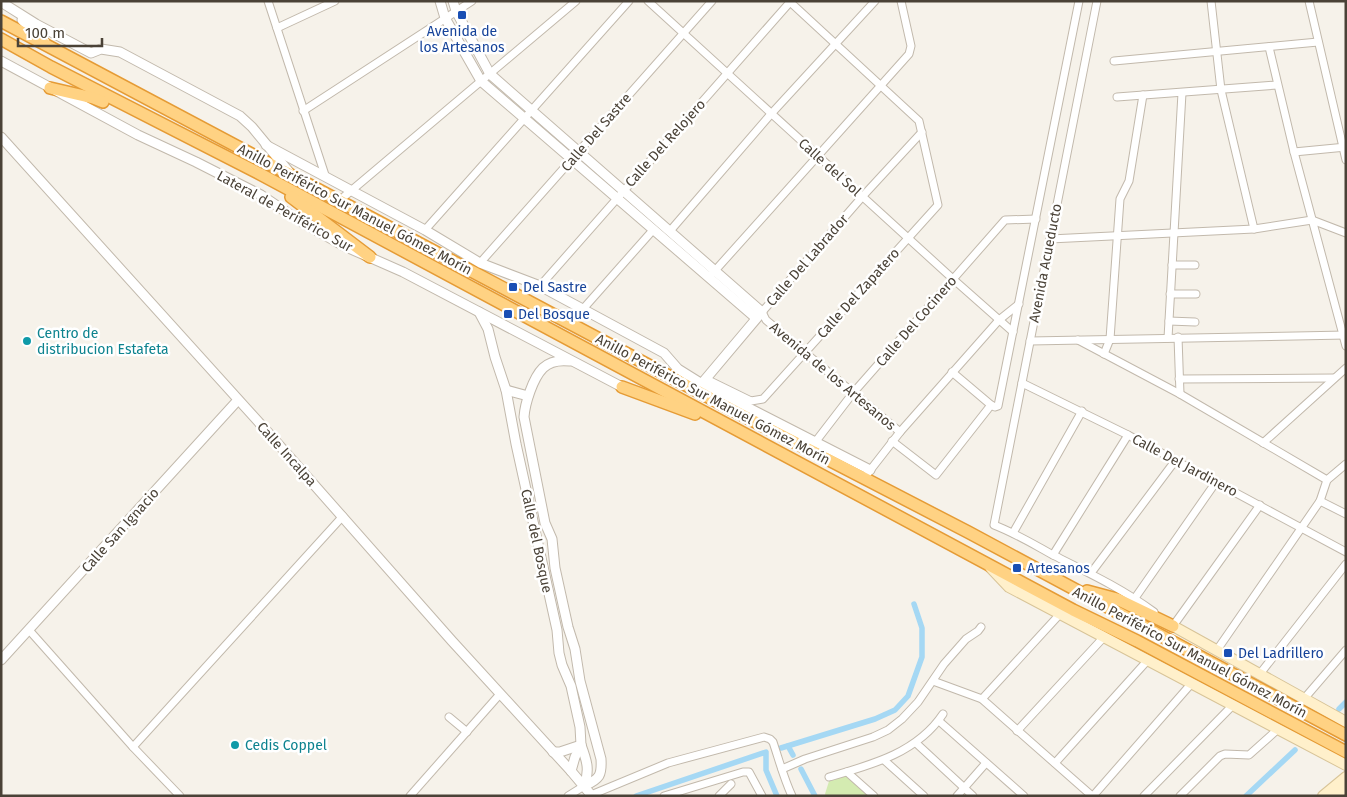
<svg xmlns="http://www.w3.org/2000/svg" width="1347" height="797" font-family="'Fira Sans',sans-serif">
  <rect width="100%" height="100%" fill="#f6f2ea"/>
  <polygon fill="#d4ebb1" points="847,774 872,796 826,796 825,794 830,778"/>
  <g fill="none" stroke-linecap="round" stroke-linejoin="round">
    <g stroke="#a5d8f4" stroke-width="5.5">
      <polyline points="1339,709 1346,702"/>
      <polyline points="788,746 793,755"/>
      <polyline points="781,748 875,719 895,710 908,696 922,657 922,628 914,604"/>
      <polyline points="801,769 815,796"/>
      <polyline points="636,796 766,752 766,770 777,796"/>
      <polyline points="1246,796 1295,750"/>
    </g>
    <defs>
      <g id="minor">
        <polyline points="268,1 325,175"/>
        <polyline points="648,1 953,279 1013,332"/>
        <path d="M 1097,1 L 994,525 C 1015,533 1033,544 1053,555 C 1089,573 1121,588 1154,612"/>
        <polyline points="1211,1 1221,90 1254,229"/>
        <polyline points="1309,1 1346,160"/>
        <polyline points="277,28 335,1"/>
        <polyline points="1269,47 1294,152 1346,346"/>
        <polyline points="1114,61 1318,42"/>
        <polyline points="1117,97 1277,85"/>
        <polyline points="303,111 472,1"/>
        <polyline points="1294,152 1346,147"/>
        <polyline points="339,201 576,1"/>
        <polyline points="425,230 629,1"/>
        <polyline points="670,231 771,114 875,1"/>
        <polyline points="1050,239 1254,229 1312,220 1346,233"/>
        <polyline points="480,263 712,1"/>
        <polyline points="1172,265 1195,265"/>
        <polyline points="712,274 909,54 911,46 901,1"/>
        <polyline points="540,286 791,1"/>
        <polyline points="1170,294 1196,294"/>
        <polyline points="583,309 653,230"/>
        <polyline points="1169,321 1195,322"/>
        <polyline points="1178,337 1180,394"/>
        <polyline points="1168,338 1182,93"/>
        <polyline points="1078,340 1180,394 1327,480"/>
        <polyline points="1030,341 1346,335"/>
        <polyline points="1104,354 1110,339 1120,199 1129,181 1143,95"/>
        <polyline points="952,372 991,405 995,407 998,406 1079,1"/>
        <polyline points="706,379 751,401 763,399 938,205 919,121 789,1"/>
        <polyline points="1179,379 1334,378"/>
        <polyline points="1022,383 1128,435 1346,552"/>
        <polyline points="900,432 766,320 762,312 862,197 922,132"/>
        <polyline points="892,441 936,475 991,405"/>
        <polyline points="1263,443 1346,368"/>
        <polyline points="813,445 853,393 1005,220 1036,219"/>
        <polyline points="868,473 900,432 999,320 1019,304"/>
        <polyline points="1320,501 1346,514"/>
        <polyline points="1013,533 1082,411"/>
        <polyline points="1053,555 1128,435"/>
        <polyline points="1091,573 1175,461"/>
        <polyline points="1135,598 1216,482"/>
        <polyline points="1170,625 1173,626 1260,505"/>
        <polyline points="29,630 133,747 180,796"/>
        <polyline points="1217,650 1320,501 1327,480 1346,464"/>
        <polyline points="1259,675 1346,564"/>
        <polyline points="933,681 982,699 1092,796"/>
        <polyline points="982,699 1060,614"/>
        <polyline points="1303,700 1346,650"/>
        <polyline points="449,717 467,732"/>
        <polyline points="939,721 1024,796"/>
        <polyline points="1017,731 1103,638"/>
        <polyline points="916,743 973,796"/>
        <polyline points="133,747 343,516"/>
        <polyline points="884,760 924,796"/>
        <polyline points="1055,763 1147,661"/>
        <polyline points="782,769 805,759 873,737 888,730 902,719 918,702 944,664 966,639 978,631 981,627"/>
        <polyline points="847,772 874,796"/>
        <path d="M 829,777 C 871,765 917,753 943,714"/>
        <path d="M 591,795 L 668,763 L 764,737 L 770,739 L 773,742 C 779,760 784,779 792,796"/>
        <polyline points="410,796 500,694"/>
        <polyline points="568,796 584,786"/>
        <polyline points="664,796 743,772 749,772 762,796"/>
        <polyline points="719,796 731,784"/>
        <polyline points="957,796 986,763"/>
        <polyline points="1093,796 1191,684"/>
        <polyline points="1144,796 1232,706"/>
        <polyline points="1180,796 1220,756 1225,754 1249,755 1277,730"/>
      </g>
      <g id="tertiary">
        <polyline points="440,1 445,18 481,81 756,318"/>
        <polyline points="453,1 456,11 490,74 762,312 698,388"/>
        <polyline points="1,2 36,24 91,53 101,49 120,52 240,116 252,127 290,173"/>
        <polyline points="22,20 45,42"/>
        <polyline points="1,61 138,135 196,162 261,195 298,220 344,246 403,272 622,387"/>
        <polyline points="1,137 264,428 452,641 571,771 592,796"/>
        <polyline points="266,145 425,230 480,263 540,286 664,353 678,369 702,384 870,470"/>
        <polyline points="479,312 488,329 495,357 506,390 516,444 557,630 559,653 562,665 571,686 580,727 581,745 575,757 571,771"/>
        <path d="M 570,361 C 561,360 550,361 543,368 C 533,378 525,403 524,417 L 545,523 L 552,539 L 555,568 L 568,627 L 575,649 L 580,681 L 601,759 C 602,775 600,779 584,786"/>
        <polyline points="506,390 528,396"/>
        <polyline points="1,660 238,400"/>
        <path d="M 581,745 C 587,761 590,770 584,786"/>
        <polyline points="553,752 560,752 581,745"/>
      </g>
      <g id="secondary">
        <polyline points="990,567 1009,587 1346,765"/>
        <polyline points="1173,626 1346,722"/>
        <polyline points="1323,796 1346,777"/>
        <polyline points="1335,796 1346,787"/>
      </g>
      <g id="trunk">
        <polyline points="1,21 746,417 968,532 1346,735"/>
        <polyline points="1,39 51,67 262,175 1073,610 1137,641 1346,752"/>
        <polyline points="50,88 93,98 103,102"/>
        <polyline points="291,197 370,257"/>
        <polyline points="622,387 695,414"/>
        <polyline points="1087,591 1117,599 1173,626"/>
      </g>
    </defs>
    <use href="#minor" stroke="#c2b9ac" stroke-width="9"/>
    <use href="#tertiary" stroke="#c2b9ac" stroke-width="11"/>
    <use href="#secondary" stroke="#d8c498" stroke-width="12"/>
    <use href="#trunk" stroke="#e59b35" stroke-width="14"/>
    <use href="#minor" stroke="#fff" stroke-width="7"/>
    <use href="#tertiary" stroke="#fff" stroke-width="9"/>
    <use href="#secondary" stroke="#fff0cb" stroke-width="10"/>
    <use href="#trunk" stroke="#ffd283" stroke-width="11"/>
  </g>
  <g fill="#1a4fb4" stroke="#fff" stroke-width="2">
    <rect x="457" y="10" width="10" height="10" rx="2.5"/>
    <rect x="508" y="282" width="10" height="10" rx="2.5"/>
    <rect x="503" y="309" width="10" height="10" rx="2.5"/>
    <rect x="1012" y="563" width="10" height="10" rx="2.5"/>
    <rect x="1223" y="648" width="10" height="10" rx="2.5"/>
  </g>
  <g fill="#0f9aa8" stroke="#fff" stroke-width="2">
    <circle cx="27" cy="341" r="5"/>
    <circle cx="235" cy="745" r="5"/>
  </g>
  <g text-anchor="middle" stroke-width="5" stroke-linejoin="round" paint-order="stroke">
    <g font-size="14" fill="#164399" stroke="#fff" text-anchor="start">
      <text x="462" y="36" text-anchor="middle">Avenida de<tspan x="462" dy="16">los Artesanos</tspan></text>
      <text x="523" y="292">Del Sastre</text>
      <text x="518" y="319">Del Bosque</text>
      <text x="1027" y="573">Artesanos</text>
      <text x="1238" y="658">Del Ladrillero</text>
    </g>
    <g font-size="14" fill="#4a4237" stroke="#fff">
      <text transform="translate(596 132) rotate(-49)" y="5">Calle Del Sastre</text>
      <text transform="translate(665 143) rotate(-48)" y="5">Calle Del Relojero</text>
      <text transform="translate(830 167) rotate(42)" y="5">Calle del Sol</text>
      <text transform="translate(355 209) rotate(28)" y="5">Anillo Periférico Sur Manuel Gómez Morín</text>
      <text transform="translate(285 211) rotate(29)" y="5">Lateral de Periférico Sur</text>
      <text transform="translate(807 260) rotate(-49)" y="5">Calle Del Labrador</text>
      <text transform="translate(1045 263) rotate(-79)" y="5">Avenida Acueducto</text>
      <text transform="translate(858 293) rotate(-48)" y="5">Calle Del Zapatero</text>
      <text transform="translate(916 321) rotate(-49)" y="5">Calle Del Cocinero</text>
      <text transform="translate(833 376) rotate(40)" y="5">Avenida de los Artesanos</text>
      <text transform="translate(713 399) rotate(28)" y="5">Anillo Periférico Sur Manuel Gómez Morín</text>
      <text transform="translate(287 454) rotate(48)" y="5">Calle Incalpa</text>
      <text transform="translate(1185 465) rotate(28)" y="5">Calle Del Jardinero</text>
      <text transform="translate(120 530) rotate(-48)" y="5">Calle San Ignacio</text>
      <text transform="translate(537 541) rotate(78)" y="5">Calle del Bosque</text>
      <text transform="translate(1190 652) rotate(28)" y="5">Anillo Periférico Sur Manuel Gómez Morín</text>
    </g>
    <g font-size="14" fill="#0d838f" stroke="#fff" text-anchor="start">
      <text x="37" y="338">Centro de<tspan x="37" dy="16">distribucion Estafeta</tspan></text>
      <text x="245" y="750">Cedis Coppel</text>
    </g>
  </g>
  <rect width="1347" height="797" fill="none" stroke="#4a4237" stroke-width="5"/>
  <path d="M18 38v8h84v-8" fill="none" stroke="#4a4237" stroke-width="2.5"/>
  <text x="25" y="38" font-size="15" fill="#4a4237" stroke="#ffffff" stroke-width="4" paint-order="stroke">100 m</text>
</svg>
